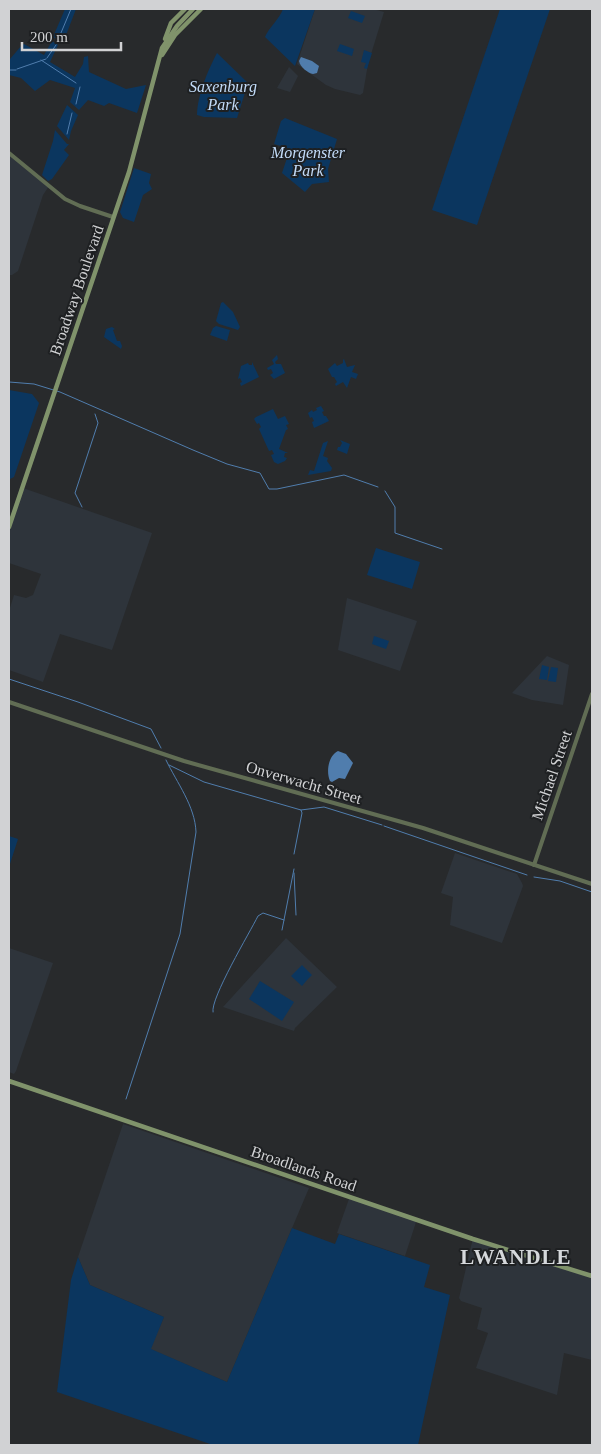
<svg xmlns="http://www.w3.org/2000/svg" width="601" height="1454" font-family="Georgia,serif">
  <rect width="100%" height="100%" fill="#282a2c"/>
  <g fill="#2e343b">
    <polygon points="315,9 373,9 384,12 368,64 363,93 360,95 335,89 326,85 297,64"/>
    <polygon points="289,67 298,76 290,92 277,88"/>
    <polygon points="9,153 49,186 43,195 18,271 12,275 9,275"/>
    <polygon points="23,488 152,533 112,650 60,634 43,682 9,670 9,611 14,595 26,598 33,595 41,574 9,563 9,529"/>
    <polygon points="347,598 417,621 400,671 338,650"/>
    <polygon points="547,656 569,665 563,705 532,700 512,693"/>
    <polygon points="455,853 517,874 522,883 523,886 502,943 450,925 453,897 441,893"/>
    <polygon points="286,938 337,987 295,1028 294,1031 223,1007"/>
    <polygon points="9,948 53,963 16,1071 14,1074 9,1072"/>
    <polygon points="123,1124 309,1188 227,1382 150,1349 164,1317 90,1285 78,1257"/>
    <polygon points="350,1196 417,1219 405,1256 337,1233"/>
    <polygon points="473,1238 592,1275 592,1360 564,1353 557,1395 476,1368 488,1333 477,1329 482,1308 461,1301 459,1298"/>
  </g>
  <g fill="#0b365f">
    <polygon points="65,9 76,9 63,43 53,37"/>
    <path d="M 283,9 L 315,9 L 295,66 L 265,37 C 269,27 279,20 283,9 Z"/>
    <polygon points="500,9 550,9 477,225 432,210"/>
    <polygon points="351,11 365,16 362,23 348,18"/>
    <polygon points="52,41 58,45 50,62 75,77 83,64 84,57 88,56 89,72 126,89 146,85 137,113 109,103 104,106 88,100 79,110 70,102 75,88 50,80 35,91 21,78 9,75 9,58 10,59 22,45 24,44 44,55"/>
    <polygon points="340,44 354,49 352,56 337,51"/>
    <polygon points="364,50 372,53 367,69 364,68 366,63 361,62"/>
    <path d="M 217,53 L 248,83 L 237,118 L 204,117 L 197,115 C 197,96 208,70 217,53 Z"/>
    <polygon points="67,105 78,115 71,131 69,140 57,126"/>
    <polygon points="285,118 337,139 328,169 329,182 312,184 305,192 282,173 290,149 274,144 281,121"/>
    <polygon points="55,130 67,144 69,144 64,150 69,155 52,179 48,181 42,175 53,141"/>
    <polygon points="134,168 151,174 149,183 152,189 143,195 134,222 123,218 120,212"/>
    <polygon points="223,302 233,312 240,327 238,330 219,324 216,321 221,303"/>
    <polygon points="216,326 230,330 227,341 210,335 213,328"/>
    <polygon points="112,327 115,329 113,330 117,341 120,341 122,346 121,349 104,337 106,329"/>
    <polygon points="277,355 278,359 275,362 276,364 281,364 285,373 274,379 270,375 273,373 271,369 268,370 267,368 274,364 272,360"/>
    <polygon points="344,359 347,367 355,365 352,372 358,374 356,379 351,377 347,388 343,382 336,386 335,384 337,382 334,377 332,377 328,369 335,363 337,366 343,363 343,360"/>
    <polygon points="252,362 259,377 241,386 240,383 242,382 240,378 238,379 241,366 248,363 249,365 252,365"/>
    <polygon points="9,390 32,394 39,403 14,477 10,479"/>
    <polygon points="321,406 324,411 322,412 324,416 326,416 329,421 314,428 312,422 314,421 312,417 310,418 308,413 312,410 313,412 317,410 316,408"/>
    <polygon points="273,409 278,419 285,416 289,424 286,425 288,429 286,430 279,449 288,453 285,453 284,457 287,458 285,461 278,464 274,462 271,455 274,454 272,450 269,451 259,429 261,427 259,423 257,424 254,419 256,417"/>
    <polygon points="340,440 350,444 347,454 337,450 338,447 340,447 342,443"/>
    <polygon points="328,441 323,456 328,458 327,461 332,468 331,471 308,475 310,470 314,471 323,443"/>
    <polygon points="376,548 420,562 412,589 367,575"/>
    <polygon points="374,636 389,641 386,649 372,644"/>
    <polygon points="542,665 549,667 547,680 539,679"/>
    <polygon points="551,667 558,668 556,682 548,681"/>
    <polygon points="9,836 18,839 9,867"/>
    <polygon points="302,965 312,975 307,980 303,976 307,980 302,986 291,976"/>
    <polygon points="260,981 294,1002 282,1021 249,999"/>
    <polygon points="292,1228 335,1244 339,1234 430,1265 424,1287 450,1295 418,1445 213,1445 57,1392 71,1280 78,1257 90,1285 164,1317 151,1349 227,1382"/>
  </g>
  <g fill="#507dad">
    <path d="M 301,57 L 312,61 L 319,66 L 317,73 L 313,74 C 308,73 300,67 299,61 Z"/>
    <path d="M 338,751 L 346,754 L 353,763 L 345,779 L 339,778 L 332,782 L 330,781 C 326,772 328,756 338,751 Z"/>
  </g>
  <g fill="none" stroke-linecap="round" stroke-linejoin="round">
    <g stroke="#507dad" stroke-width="1">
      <polyline points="58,40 71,9"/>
      <polyline points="47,58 56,45"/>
      <polyline points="41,60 76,83"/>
      <polyline points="17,69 46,59"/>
      <polyline points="9,70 16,70"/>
      <polyline points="76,104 80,87"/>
      <polyline points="67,134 72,113"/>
      <polyline points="9,382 34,384 60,392 193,450 227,464 260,473 269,489 277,489 344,475 378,487"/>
      <polyline points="385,491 395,507 395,533 442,549"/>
      <polyline points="82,507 75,493 98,423 95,414"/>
      <polyline points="9,679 78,702 151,729 161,748"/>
      <polyline points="169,765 204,782 301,810 302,813 294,854"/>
      <polyline points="301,810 324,807 382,825"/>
      <polyline points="384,826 527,875"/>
      <polyline points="294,873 296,915"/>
      <polyline points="534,877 560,881 592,892"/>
      <polyline points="282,930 294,869"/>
      <path d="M 213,1012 C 210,999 250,932 258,916 L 263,913 L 284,920"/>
      <path d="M 126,1099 L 180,934 L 196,832 C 195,806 177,783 166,760"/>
    </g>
    <g stroke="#616d54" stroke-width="4">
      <polyline points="9,153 65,199 80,206 113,217"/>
      <polyline points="9,702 184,761 423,828 592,884"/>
      <polyline points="534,865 592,694"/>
    </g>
    <g stroke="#80936b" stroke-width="4.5">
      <polyline points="165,39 171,23 185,9"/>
      <polyline points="162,55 175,35 201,9"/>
      <polyline points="9,527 129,172 162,48 177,26 193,9"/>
      <polyline points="9,1081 473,1239 592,1276"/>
    </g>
  </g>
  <g text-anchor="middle" stroke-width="4" stroke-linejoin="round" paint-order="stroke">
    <g font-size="16" font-style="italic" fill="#c2dbf8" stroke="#1e2022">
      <text x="223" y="92">Saxenburg<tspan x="223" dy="18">Park</tspan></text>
      <text x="308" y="158">Morgenster<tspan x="308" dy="18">Park</tspan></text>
    </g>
    <g font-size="16" fill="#d1d2d4" stroke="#1e2022">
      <text transform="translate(76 290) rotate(-71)" y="6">Broadway Boulevard</text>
      <text transform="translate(551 775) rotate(-71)" y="6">Michael Street</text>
      <text transform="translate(304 782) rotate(16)" y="6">Onverwacht Street</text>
      <text transform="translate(304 1168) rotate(19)" y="6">Broadlands Road</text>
    </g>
    <g font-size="21" font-weight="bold" letter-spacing="1" fill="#d5d8db" stroke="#1e2022">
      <text x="516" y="1264">LWANDLE</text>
    </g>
  </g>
  <rect width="601" height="1454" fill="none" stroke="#d1d2d4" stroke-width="20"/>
  <path d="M22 42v8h99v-8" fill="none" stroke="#d1d2d4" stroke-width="2.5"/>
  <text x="30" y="42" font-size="15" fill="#d1d2d4" stroke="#1e2022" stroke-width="4" paint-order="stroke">200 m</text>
</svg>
